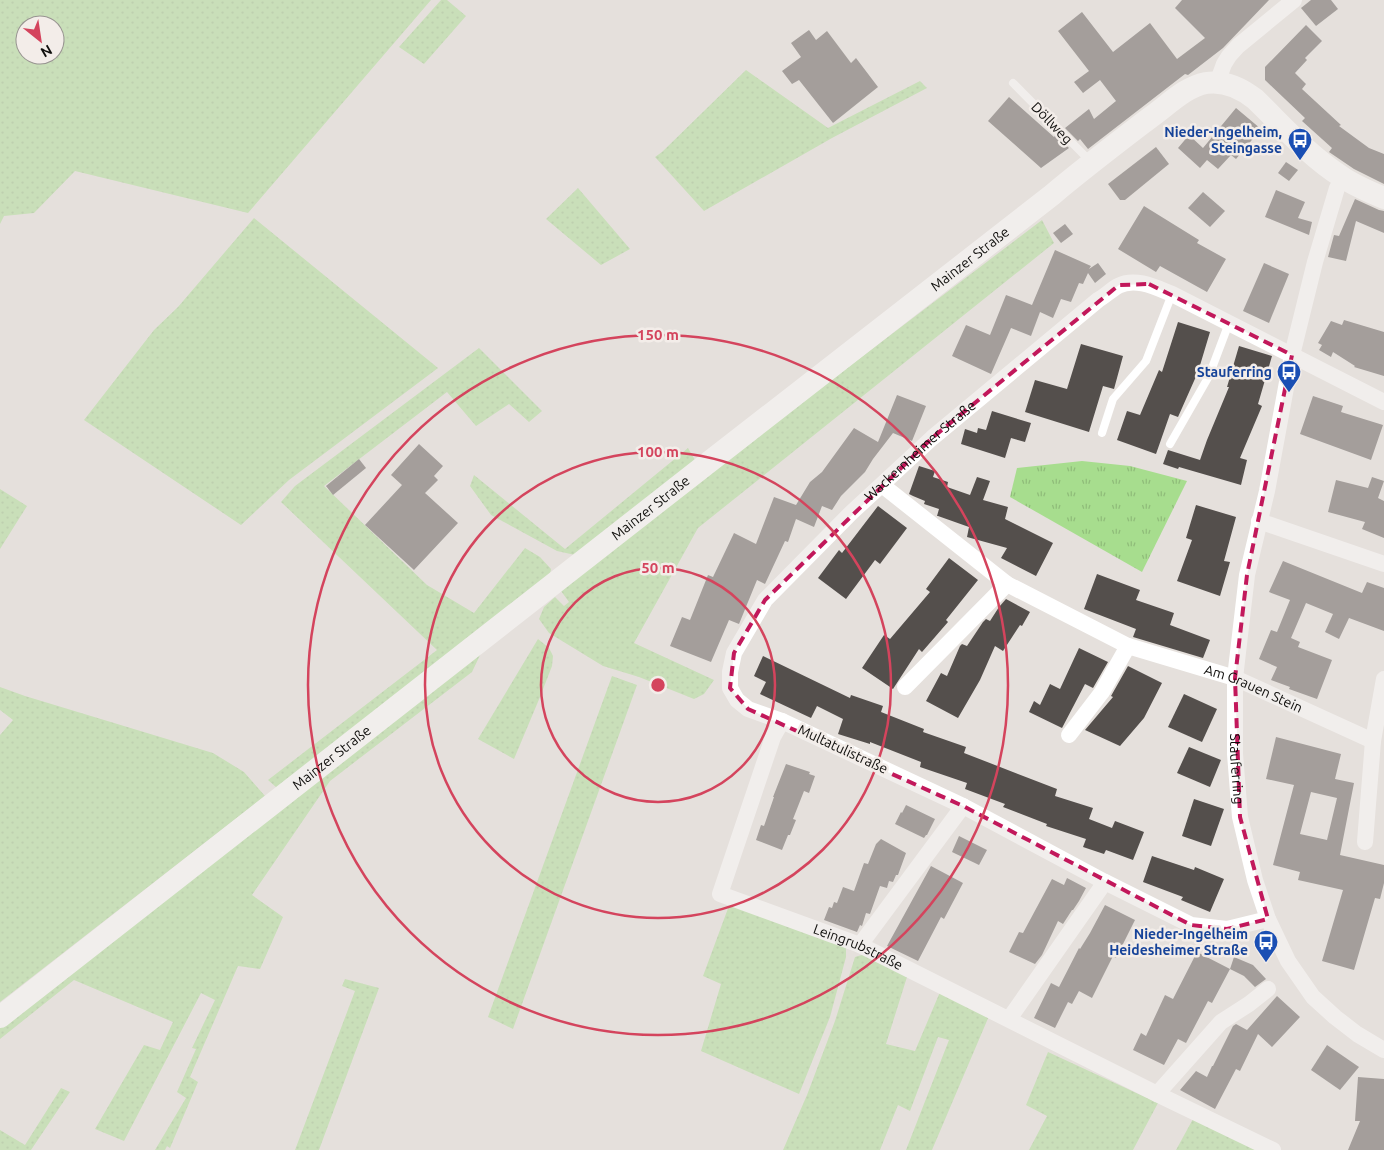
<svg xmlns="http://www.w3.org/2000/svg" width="1384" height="1150" font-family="Ubuntu,sans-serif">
  <defs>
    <pattern id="grass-dots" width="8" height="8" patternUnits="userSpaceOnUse" patternTransform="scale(1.25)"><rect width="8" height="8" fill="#a7dd8e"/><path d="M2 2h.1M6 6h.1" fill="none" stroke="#8fbc79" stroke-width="1.8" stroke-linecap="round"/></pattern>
    <pattern id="park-tufts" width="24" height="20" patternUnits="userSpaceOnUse" patternTransform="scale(1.25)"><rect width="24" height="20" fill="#a7dd8e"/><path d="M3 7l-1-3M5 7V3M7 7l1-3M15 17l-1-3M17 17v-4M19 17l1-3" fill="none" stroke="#8fbc79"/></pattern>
  </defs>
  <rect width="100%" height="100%" fill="#e5e0dc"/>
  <g fill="url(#grass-dots)" fill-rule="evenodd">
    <path d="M 0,0 L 431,0 L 248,213 L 75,171 L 34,213 L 4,216 L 0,224 ZM 25,25 L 55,25 L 55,55 L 25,55 Z"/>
    <polygon points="441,0 447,0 466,16 424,64 399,47"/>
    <polygon points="746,70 828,128 920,81 927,88 832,138 704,211 655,157 662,152"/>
    <polygon points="578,188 630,249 601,265 546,219"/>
    <polygon points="254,218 438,368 289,480 241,525 84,420 154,330 178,307"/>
    <polygon points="1042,220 1054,243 698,528 634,643 714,680 704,694 694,699 639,677 603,666 549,633 539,619 544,607 555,597 564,606 569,602 561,591 710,472"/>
    <polygon points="479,348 542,411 529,422 509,404 476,426 447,392 324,486 427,585 474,613 525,548 540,557 551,569 550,574 277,788 268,780 437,650 281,502 295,486"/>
    <polygon points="688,448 695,460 575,555 557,551 491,515 470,486 474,475 565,549"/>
    <polygon points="0,489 27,506 0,549"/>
    <polygon points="538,639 549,648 553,656 552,666 540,697 514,759 478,739"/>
    <polygon points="482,651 472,672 330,781 252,895 283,917 260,969 238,966 190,1077 198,1082 170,1148 167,1146 165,1150 155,1150 186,1098 177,1092 196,1049 192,1048 215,1000 201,993 124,1141 95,1129 144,1045 160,1050 173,1022 74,980 0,1039 0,1028"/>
    <polygon points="612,676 637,685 513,1029 488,1017"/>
    <polygon points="0,687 25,696 213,753 244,772 265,796 0,1002 0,735 13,720 0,710"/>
    <polygon points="730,903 846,947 846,957 830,1017 799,1094 701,1051 721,984 703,976"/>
    <polygon points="865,954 907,977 886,1044 915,1051 940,992 989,1016 932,1150 906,1150 949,1040 938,1037 910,1111 898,1105 880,1150 783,1150 807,1095 835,1021 855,957"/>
    <polygon points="345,979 379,988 319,1150 295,1150 355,991 342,986"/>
    <polygon points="1048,1052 1158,1103 1133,1150 1029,1150 1047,1116 1026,1105"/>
    <polygon points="61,1088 70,1092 31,1150 0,1150 0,1130 25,1145"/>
    <polygon points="1193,1119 1257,1150 1176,1150"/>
  </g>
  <polygon fill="url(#park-tufts)" points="1082,461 1130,466 1187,481 1142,572 1010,497 1017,468"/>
  <g fill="#544f4c" fill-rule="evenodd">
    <polygon points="1182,0 1269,0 1223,48 1188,75 1185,74 1088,149 1080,139 1078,141 1065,128 1089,109 1094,119 1116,101 1100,80 1083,93 1074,82 1089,71 1058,31 1082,12 1113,52 1150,23 1177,59 1205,38 1175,8"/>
    <polygon points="1311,0 1331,0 1338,9 1316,26 1301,8"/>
    <polygon points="1306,25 1322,41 1305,58 1307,60 1295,73 1306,84 1302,89 1341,125 1339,126 1369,148 1384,154 1384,184 1354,169 1329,152 1332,148 1302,121 1305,118 1265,80 1265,67"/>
    <polygon points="809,30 816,40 827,31 851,63 856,58 878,87 833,123 799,80 792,84 782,71 801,57 791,43"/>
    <polygon points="1009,97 1054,137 1056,135 1069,148 1041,168 988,121"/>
    <polygon points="1236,108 1261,129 1236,159 1231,155 1218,169 1207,160 1200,168 1178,148 1189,135 1203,148"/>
    <polygon points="1156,147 1169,164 1125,200 1120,200 1108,184"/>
    <polygon points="1286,162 1298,170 1289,181 1278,173"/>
    <polygon points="1276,190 1305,202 1298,218 1312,222 1309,235 1265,217"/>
    <polygon points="1203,192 1225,211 1210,227 1188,208"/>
    <polygon points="1355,199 1379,210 1384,211 1384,233 1356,221 1346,261 1328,257 1334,235 1339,236"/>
    <polygon points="1144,206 1199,240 1197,243 1226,259 1207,292 1160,266 1156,272 1118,249"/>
    <polygon points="1065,224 1073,234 1061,243 1053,233"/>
    <polygon points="1055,250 1091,266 1089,269 1098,263 1106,274 1095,283 1088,273 1083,284 1079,283 1071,302 1061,299 1053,318 1040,312 1031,336 1011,328 991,374 952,356 966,325 990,335 1006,295 1032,305"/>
    <polygon points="1264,263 1289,274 1269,323 1243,311"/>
    <polygon points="1344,320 1384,332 1384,376 1354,367 1355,366 1333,352 1331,357 1319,350 1322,345 1318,343 1331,321 1342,325"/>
    <polygon points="1178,322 1210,332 1198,372 1178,417 1170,414 1156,454 1117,440 1127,411 1140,415 1159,370 1162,372"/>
    <polygon points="1081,344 1123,356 1114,389 1103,386 1089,432 1025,412 1035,380 1067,389"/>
    <polygon points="1239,346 1272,356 1258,404 1262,406 1240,458 1247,460 1241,485 1179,467 1178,469 1163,464 1168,450 1200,460 1207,440 1229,387 1227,387"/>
    <polygon points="897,395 926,406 912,441 893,433 873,459 865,472 841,496 832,510 822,506 814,527 796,519 788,542 785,541 765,584 757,580 739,624 729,620 711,662 670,646 682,617 690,620 708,575 713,577 734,533 756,544 774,497 796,505 810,482 822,472 854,428 878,442"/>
    <polygon points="1313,396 1343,406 1341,412 1383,425 1371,460 1300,434"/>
    <polygon points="992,411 1031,423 1025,442 1011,438 1005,458 961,444 965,429 977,433 978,428 986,430"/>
    <polygon points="419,444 443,466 434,476 438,480 425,493 458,523 414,570 365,525 402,485 391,475"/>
    <polygon points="359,459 366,468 333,495 326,486"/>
    <polygon points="919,466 935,471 933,477 948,482 947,487 970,495 977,477 990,481 983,500 1008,507 1005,519 1053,543 1036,576 1001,558 1007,548 967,537 969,527 938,516 937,516 939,509 924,504 925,501 913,496 909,494"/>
    <polygon points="1372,477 1384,481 1378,498 1384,501 1384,538 1362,529 1365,522 1328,512 1336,480 1368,488"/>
    <polygon points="1196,505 1236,517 1224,561 1230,562 1220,596 1177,581 1192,540 1186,538"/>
    <polygon points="878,506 907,528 880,564 875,560 846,599 818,578 839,550 842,553"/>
    <polygon points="949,558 978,580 946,620 948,622 922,652 919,649 893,689 862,668 884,635 890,639 930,592 926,589"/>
    <polygon points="1283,561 1362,593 1367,582 1384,588 1384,631 1349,618 1339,639 1325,632 1333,614 1306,603 1291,638 1300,642 1298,647 1332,660 1317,699 1289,689 1290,687 1271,680 1277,667 1259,659 1271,630 1277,632 1290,600 1269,592"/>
    <polygon points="1097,574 1140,590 1136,600 1174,613 1170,625 1210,640 1203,658 1133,637 1136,629 1084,609"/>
    <polygon points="1006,599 1030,612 1022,626 1020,625 1003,651 995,646 980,680 958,718 926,701 941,673 947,676 960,646 962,644 967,646 983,622 986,619 990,621 999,607"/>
    <polygon points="1079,648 1108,662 1093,688 1085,684 1062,728 1029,712 1034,701 1040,705 1050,684 1060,689"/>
    <polygon points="763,656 850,698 851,695 883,706 881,712 924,729 923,732 966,747 964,753 1057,789 1055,796 1093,808 1089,819 1112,828 1115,821 1144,832 1133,860 1106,850 1104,854 1083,847 1086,839 1046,826 1047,824 1003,807 1005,804 965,789 967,783 920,767 921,762 870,742 870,744 838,734 843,719 817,706 811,718 760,694 766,682 754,676"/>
    <polygon points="1128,666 1162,683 1144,718 1120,746 1085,730 1113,697 1111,696"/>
    <polygon points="1184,694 1217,709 1202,742 1168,727"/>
    <path d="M 1276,737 L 1341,754 L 1335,779 L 1354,783 L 1340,855 L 1384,865 L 1384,883 L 1380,899 L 1375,898 L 1354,970 L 1322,961 L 1343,890 L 1298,880 L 1300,872 L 1273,865 L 1294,785 L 1266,779 ZM 1311,792 L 1337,798 L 1327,840 L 1300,834 Z"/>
    <polygon points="1189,747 1221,760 1210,787 1177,773"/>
    <polygon points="786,764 810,772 809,774 815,776 809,793 804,791 793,819 796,820 790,835 788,835 782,850 756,840 761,825 764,826 774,797 773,797"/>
    <polygon points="1194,799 1224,809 1211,846 1182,836"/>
    <polygon points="906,805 935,819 927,835 926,835 924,838 895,824 901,812 902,813"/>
    <polygon points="959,836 987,850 979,865 952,852"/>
    <polygon points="881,839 906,853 898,875 896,875 893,882 889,881 887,888 880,886 870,914 866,913 862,926 860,925 857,932 824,920 829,907 832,908 834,902 837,903 843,887 854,891 864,863 868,864 876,844"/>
    <polygon points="1152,856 1194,870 1195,867 1224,879 1210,912 1181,900 1183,897 1143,882"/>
    <polygon points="931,866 963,883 944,919 941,917 918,961 887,946"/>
    <polygon points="1067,878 1086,888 1079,901 1073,910 1072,910 1063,924 1058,921 1042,955 1035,964 1009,952 1019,932 1023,933 1052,879 1064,885"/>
    <polygon points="1105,905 1135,920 1116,958 1113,956 1092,998 1079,991 1072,1004 1068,1002 1055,1028 1034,1018 1051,983 1059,987 1079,948 1080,949 1090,933"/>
    <polygon points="1197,952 1230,969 1212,1003 1208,1001 1186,1043 1178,1039 1164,1065 1133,1050 1141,1033 1146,1036 1165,995 1173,999"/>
    <polygon points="1234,957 1253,965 1266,979 1255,987 1244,976 1230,969"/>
    <polygon points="1277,996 1300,1017 1272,1047 1258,1034 1240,1071 1236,1069 1215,1109 1180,1090 1196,1071 1207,1077 1212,1066 1213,1066 1233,1026 1236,1024 1247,1030"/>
    <polygon points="1327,1045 1359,1067 1340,1090 1311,1070"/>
    <polygon points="1358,1077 1384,1079 1384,1150 1348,1150 1360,1121 1355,1121"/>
  </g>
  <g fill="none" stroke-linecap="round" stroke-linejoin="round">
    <g stroke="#fff" stroke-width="8">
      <polyline points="1013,83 1090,161"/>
      <polyline points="1102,433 1113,399 1146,361 1172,294"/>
      <polyline points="1170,444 1209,376 1229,323"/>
    </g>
    <g stroke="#fff" stroke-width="16">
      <polyline points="1217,83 1224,64 1229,56 1238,46 1294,0"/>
      <path id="s1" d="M 1343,178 L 1337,188 L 1315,262 L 1292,355 L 1267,491 L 1247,575 L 1235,678 L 1235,754 L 1240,817 L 1255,880 L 1268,919 L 1288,961 L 1313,997 L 1335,1017 L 1357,1034 L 1384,1050"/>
      <path id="s2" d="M 882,485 L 1007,584 L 1128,646 L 1235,678 L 1373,741"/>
      <polyline points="1259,521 1384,564"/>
      <polyline points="905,687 1007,584"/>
      <path id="s3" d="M 782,721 L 773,737 L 720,894 L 860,945 L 1157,1094 L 1273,1150"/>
      <polyline points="1069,735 1102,692 1128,646"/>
      <polyline points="1365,842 1373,741 1384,679"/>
      <path id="s4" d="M 1268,919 L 1227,929 L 1191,925 L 1105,882 L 963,806 L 782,721 L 748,709 L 737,700 L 730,688 L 730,672 L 734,653 L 765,600 L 852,512 L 932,438 L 1098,300 C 1105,296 1111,290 1118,286 C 1135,277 1155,287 1172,294 L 1384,402"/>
      <polyline points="860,945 963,806"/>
      <polyline points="1009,1019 1105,882"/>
      <polyline points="1157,1094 1221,1022 1249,1004 1268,989"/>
    </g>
    <path stroke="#fff" stroke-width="22" id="s5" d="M 0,1017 L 704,466 L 1052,195 C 1084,168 1117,143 1151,117 C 1168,105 1185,87 1206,83 C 1225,80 1241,88 1255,99 C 1283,126 1309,156 1342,177 C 1355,186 1370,192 1384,198"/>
  </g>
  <path d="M0 0H1384V1150H0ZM 1149,284 L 1292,355 L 1247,575 L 1235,678 L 1240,817 L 1268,919 L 1227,929 L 1191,925 L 963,806 L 748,709 L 730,688 L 734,653 L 765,600 L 932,438 L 1119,285 Z" fill="#e5e0dc" fill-opacity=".55" fill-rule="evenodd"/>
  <path fill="none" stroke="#c2185b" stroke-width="4" stroke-dasharray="10 6" stroke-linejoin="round" d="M 1149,284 L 1292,355 L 1247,575 L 1235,678 L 1240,817 L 1268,919 L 1227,929 L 1191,925 L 963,806 L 748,709 L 730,688 L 734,653 L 765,600 L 932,438 L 1119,285 Z"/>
  <g fill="none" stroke="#d4445d" stroke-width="2.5">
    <circle cx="658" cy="685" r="117"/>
    <circle cx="658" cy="685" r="233"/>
    <circle cx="658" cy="685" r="350"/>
  </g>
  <defs>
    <symbol id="bus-pin" viewBox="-11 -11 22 30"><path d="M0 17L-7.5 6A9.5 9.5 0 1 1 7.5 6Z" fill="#1a4fb4" stroke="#f3ede9"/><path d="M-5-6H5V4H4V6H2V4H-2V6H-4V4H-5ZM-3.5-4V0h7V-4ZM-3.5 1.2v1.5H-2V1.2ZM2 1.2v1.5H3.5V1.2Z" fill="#fff"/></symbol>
  </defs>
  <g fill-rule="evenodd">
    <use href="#bus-pin" x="1286" y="126" width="28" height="38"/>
    <use href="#bus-pin" x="1275" y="358" width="28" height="38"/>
    <use href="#bus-pin" x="1252" y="928" width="28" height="38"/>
  </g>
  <g text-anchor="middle" stroke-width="5" stroke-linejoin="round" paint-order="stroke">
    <g font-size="14" fill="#0f0e0c" stroke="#f3ede9">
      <text transform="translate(1052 123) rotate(46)" y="5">Döllweg</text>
      <text dy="5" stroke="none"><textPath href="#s5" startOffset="1231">Mainzer Straße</textPath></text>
      <text dy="5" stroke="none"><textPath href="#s4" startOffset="912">Wackernheimer Straße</textPath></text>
      <text dy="5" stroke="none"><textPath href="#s5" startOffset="826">Mainzer Straße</textPath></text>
      <text dy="5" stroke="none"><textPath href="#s2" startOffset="428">Am Grauen Stein</textPath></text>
      <text transform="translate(843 749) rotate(25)" y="5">Multatulistraße</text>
      <text dy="5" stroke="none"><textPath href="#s5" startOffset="421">Mainzer Straße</textPath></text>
      <text dy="5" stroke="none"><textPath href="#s1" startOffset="604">Stauferring</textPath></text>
      <text dy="5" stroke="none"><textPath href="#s3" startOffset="332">Leingrubstraße</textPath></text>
    </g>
    <g font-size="14" font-weight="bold" fill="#164399" stroke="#f3ede9" text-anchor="end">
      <text x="1282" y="137">Nieder-Ingelheim,<tspan x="1282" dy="16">Steingasse</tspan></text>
      <text x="1272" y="377">Stauferring</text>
      <text x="1248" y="939">Nieder-Ingelheim<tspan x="1248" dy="16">Heidesheimer Straße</tspan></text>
    </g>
  </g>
  <circle cx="658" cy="685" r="8" fill="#d4445d" stroke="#f3ede9" stroke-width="2.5"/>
  <g font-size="15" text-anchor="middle" font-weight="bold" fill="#d4445d" stroke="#f3ede9" stroke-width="5" stroke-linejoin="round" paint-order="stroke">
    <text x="658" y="340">150 m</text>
    <text x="658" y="457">100 m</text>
    <text x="658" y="573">50 m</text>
  </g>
  <g transform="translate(40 40) rotate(150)"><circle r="24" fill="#f3ede9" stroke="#989491"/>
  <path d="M0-4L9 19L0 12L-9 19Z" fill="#d4445d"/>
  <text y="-8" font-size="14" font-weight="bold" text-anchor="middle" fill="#0f0e0c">N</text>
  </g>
</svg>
